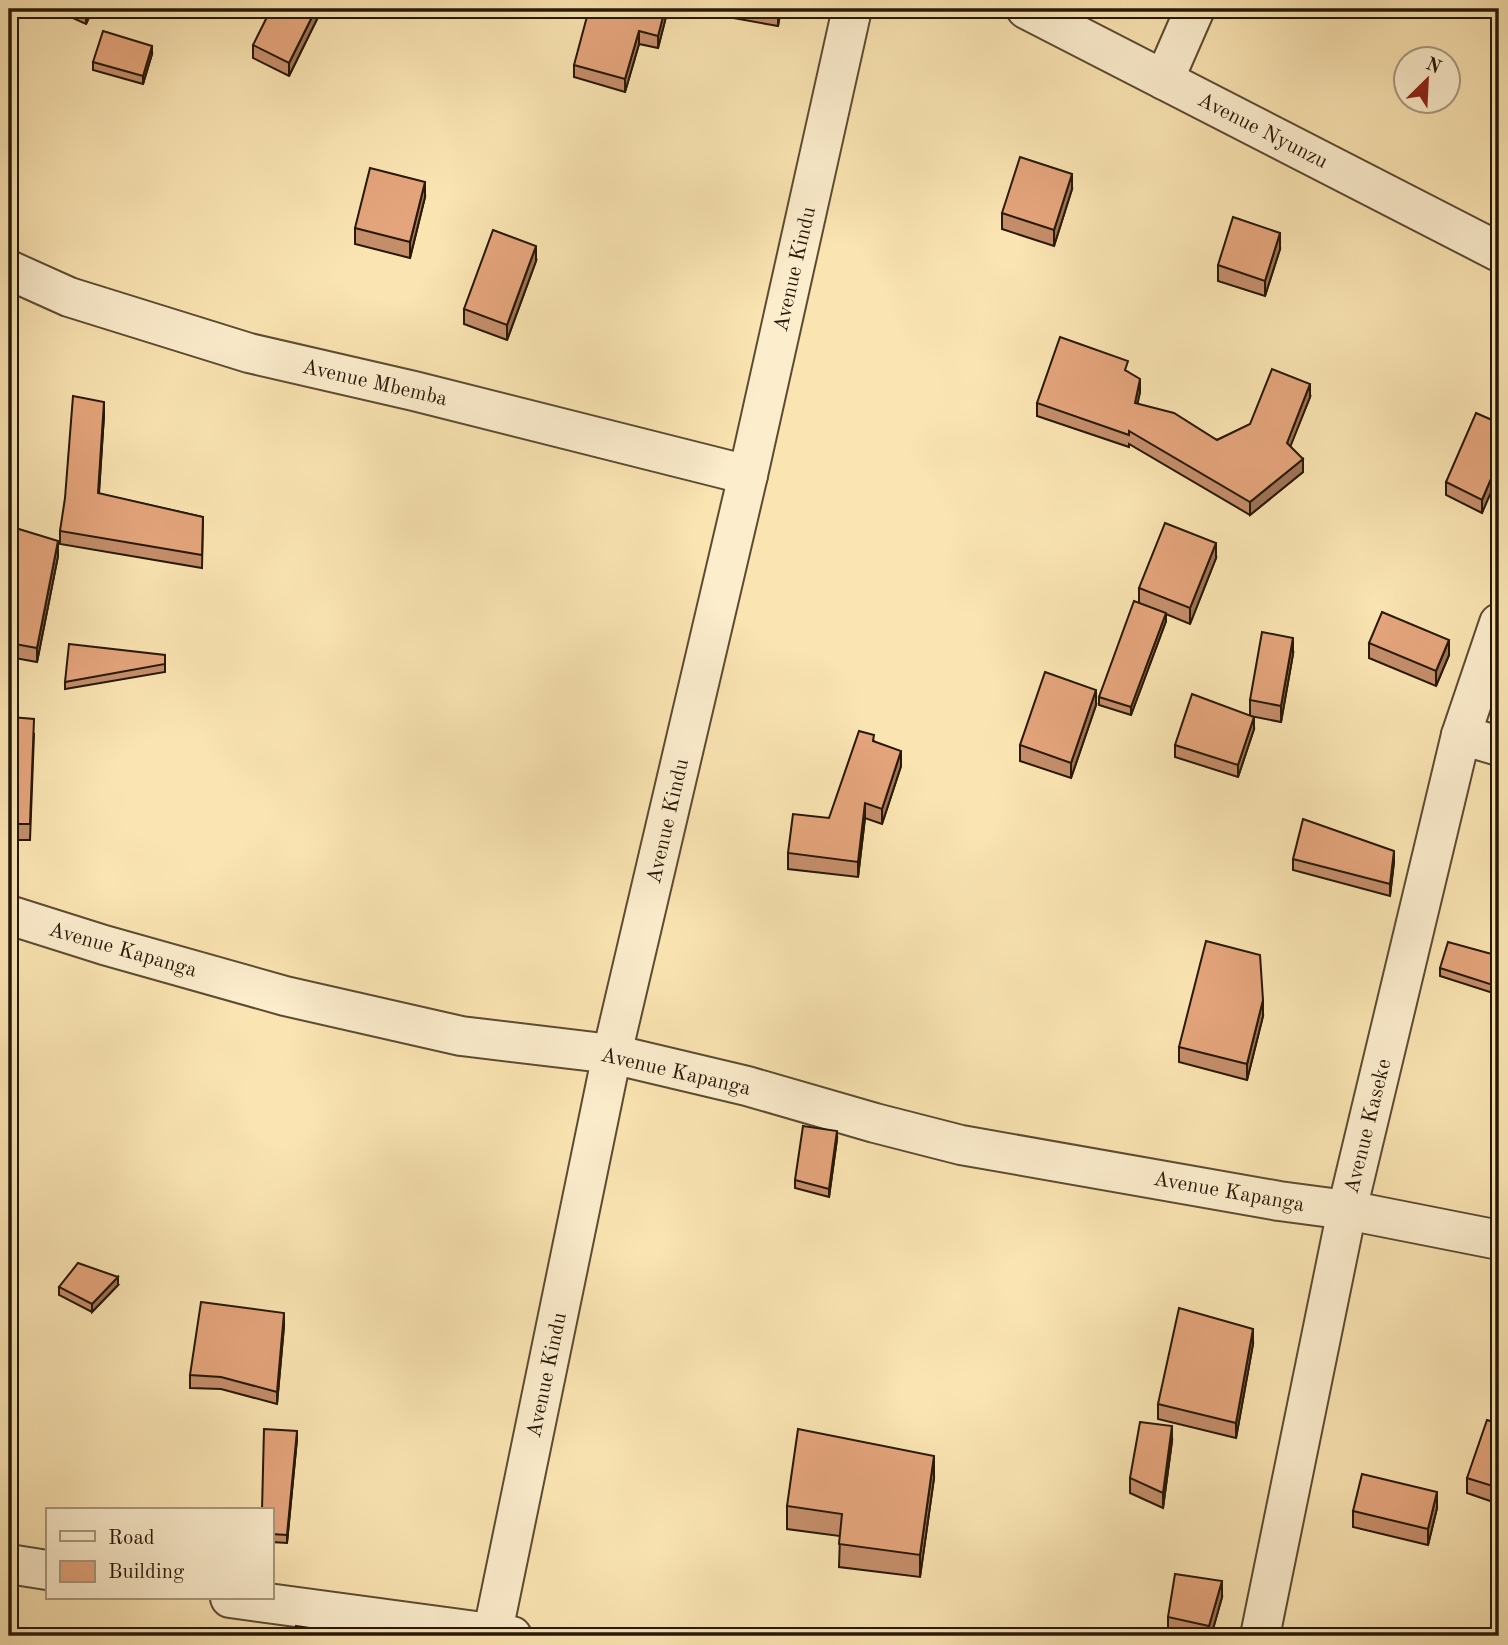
<svg xmlns="http://www.w3.org/2000/svg" width="1508" height="1645" font-family="'Old Standard TT',serif">
  <rect width="100%" height="100%" fill="#fae4b2"/>
  <filter id="stains"><feTurbulence type="fractalNoise" baseFrequency=".00286" numOctaves="4"/><feColorMatrix values="0 0 0 0 .2 0 0 0 0 .09 0 0 0 0 .02 0 0 0 .5 -.17"/></filter>
  <radialGradient id="worn" r=".72"><stop offset=".6" stop-color="#630" stop-opacity="0"/><stop offset="1" stop-color="#630" stop-opacity=".3"/></radialGradient>
  <g fill="none" stroke-linecap="round" stroke-linejoin="round">
    <defs>
      <g id="street">
        <polyline points="1026,9 1499,252"/>
        <polyline points="1164,80 1195,9"/>
        <polyline points="9,270 69,297 249,353 414,391 748,475"/>
        <polyline points="1461,735 1499,746"/>
        <polyline points="9,915 104,945 285,996 461,1036 612,1054 747,1086 875,1123 961,1145 1279,1201 1347,1210 1499,1240"/>
        <polyline points="9,1564 47,1570"/>
        <polyline points="230,1598 512,1636"/>
        <polyline points="492,1636 612,1054 748,475 852,9"/>
        <polyline points="1260,1636 1347,1210 1461,735 1499,623"/>
      </g>
    </defs>
    <use href="#street" stroke="#5c4b32" stroke-width="42"/>
    <use href="#street" stroke="#fcedcd" stroke-width="38"/>
  </g>
  <g fill="#c58e6b" stroke="#271807" stroke-width="2">
    <polygon points="53,9 93,9 86,24"/>
    <polygon points="322,9 289,76 253,58 253,45"/>
    <polygon points="668,9 658,48 639,44 625,92 574,77 574,65"/>
    <polygon points="689,9 781,9 778,26 733,18 733,16"/>
    <polygon points="152,54 143,84 93,70 93,62"/>
    <polygon points="1072,189 1054,246 1002,229 1002,213"/>
    <polygon points="425,197 410,258 355,244 355,228"/>
    <polygon points="1280,249 1265,296 1218,281 1218,265"/>
    <polygon points="536,261 507,340 464,324 464,309"/>
    <polygon points="1128,372 1140,392 1137,404 1217,440 1310,397 1290,446 1303,472 1250,515 1129,444 1129,447 1037,416 1037,403"/>
    <polygon points="104,415 99,494 203,517 202,568 60,544 60,531"/>
    <polygon points="1499,423 1482,513 1446,495 1446,482"/>
    <polygon points="9,526 58,556 37,662 9,657"/>
    <polygon points="1216,558 1190,624 1166,614 1166,621 1131,715 1099,705 1099,697 1139,603 1139,588"/>
    <polygon points="1369,643 1449,655 1436,686 1369,658"/>
    <polygon points="1293,654 1281,722 1250,716 1250,700"/>
    <polygon points="165,655 165,672 65,689 65,682"/>
    <polygon points="1096,705 1071,778 1020,761 1020,745"/>
    <polygon points="1254,729 1238,777 1175,757 1175,745"/>
    <polygon points="9,732 34,734 30,840 9,840"/>
    <polygon points="874,741 901,766 882,824 865,818 858,877 788,869 788,853 829,818"/>
    <polygon points="1293,859 1394,862 1390,896 1293,870"/>
    <polygon points="1499,956 1499,995 1440,976 1440,968"/>
    <polygon points="1263,1016 1247,1080 1179,1062 1179,1047"/>
    <polygon points="837,1139 829,1197 795,1188 795,1180"/>
    <polygon points="118,1285 92,1312 59,1295 59,1287"/>
    <polygon points="284,1326 277,1404 221,1389 190,1388 190,1375"/>
    <polygon points="1253,1344 1236,1438 1158,1419 1158,1404"/>
    <polygon points="1499,1424 1499,1504 1467,1493 1467,1478"/>
    <polygon points="297,1439 287,1543 271,1542 271,1510"/>
    <polygon points="1172,1441 1163,1508 1130,1493 1130,1478"/>
    <polygon points="934,1478 920,1577 839,1567 840,1536 787,1529 787,1506"/>
    <polygon points="1437,1508 1428,1545 1353,1527 1353,1511"/>
    <polygon points="1222,1597 1211,1636 1187,1636 1168,1632 1168,1617"/>
  </g>
  <g fill="#a07457" stroke="#271807" stroke-width="2">
    <polygon points="87,9 93,9 86,24 86,10"/>
    <polygon points="316,9 322,9 289,76 289,63"/>
    <polygon points="665,9 668,9 658,48 658,36"/>
    <polygon points="779,9 781,9 778,26 778,14"/>
    <polygon points="639,31 639,44 625,92 625,79"/>
    <polygon points="152,46 152,54 143,84 143,76"/>
    <polygon points="1072,174 1072,189 1054,246 1054,230"/>
    <polygon points="425,182 425,197 410,258 410,242"/>
    <polygon points="1280,233 1280,249 1265,296 1265,281"/>
    <polygon points="536,246 536,261 507,340 507,325"/>
    <polygon points="1140,379 1140,392 1135,416 1135,403"/>
    <polygon points="1310,384 1310,397 1287,455 1287,443"/>
    <polygon points="104,402 104,415 98,506 98,493"/>
    <polygon points="1303,459 1303,472 1250,515 1250,502"/>
    <polygon points="1499,460 1499,474 1482,513 1482,500"/>
    <polygon points="58,541 58,556 37,662 37,648"/>
    <polygon points="1216,543 1216,558 1190,624 1190,608"/>
    <polygon points="1166,613 1166,621 1131,715 1131,707"/>
    <polygon points="1293,638 1293,654 1281,722 1281,706"/>
    <polygon points="1449,640 1449,655 1436,686 1436,671"/>
    <polygon points="1096,690 1096,705 1071,778 1071,763"/>
    <polygon points="1254,717 1254,729 1238,777 1238,765"/>
    <polygon points="901,751 901,766 882,824 882,809"/>
    <polygon points="865,803 865,818 858,877 858,862"/>
    <polygon points="1394,851 1394,862 1390,896 1390,884"/>
    <polygon points="1263,1000 1263,1016 1247,1080 1247,1064"/>
    <polygon points="837,1131 837,1139 829,1197 829,1189"/>
    <polygon points="118,1277 118,1285 92,1312 92,1304"/>
    <polygon points="284,1313 284,1326 277,1404 277,1392"/>
    <polygon points="1253,1329 1253,1344 1236,1438 1236,1423"/>
    <polygon points="1172,1426 1172,1441 1163,1508 1163,1493"/>
    <polygon points="297,1431 297,1439 287,1543 287,1535"/>
    <polygon points="934,1456 934,1478 920,1577 920,1555"/>
    <polygon points="1437,1492 1437,1508 1428,1545 1428,1529"/>
    <polygon points="1222,1581 1222,1597 1211,1636 1209,1636 1209,1626"/>
  </g>
  <g fill="#e5a57c" stroke="#271807" stroke-width="2">
    <polygon points="271,9 316,9 289,63 253,45"/>
    <polygon points="589,9 665,9 658,36 639,31 625,79 574,65"/>
    <polygon points="751,9 779,9 778,14"/>
    <polygon points="103,31 152,46 143,76 93,62"/>
    <polygon points="1020,157 1072,174 1054,230 1002,213"/>
    <polygon points="370,168 425,182 410,242 355,228"/>
    <polygon points="1233,217 1280,233 1265,281 1218,265"/>
    <polygon points="493,230 536,246 507,325 464,309"/>
    <polygon points="1060,337 1128,361 1125,370 1140,379 1135,403 1174,413 1217,440 1250,424 1272,369 1310,384 1287,443 1303,459 1250,502 1129,431 1129,435 1037,403"/>
    <polygon points="73,396 104,402 98,493 203,517 202,555 60,531 65,498"/>
    <polygon points="1476,413 1499,423 1499,460 1482,500 1446,482"/>
    <polygon points="1165,523 1216,543 1190,608 1139,588"/>
    <polygon points="9,526 58,541 37,648 9,643"/>
    <polygon points="1134,601 1166,613 1131,707 1099,697"/>
    <polygon points="1382,612 1449,640 1436,671 1369,643"/>
    <polygon points="1262,632 1293,638 1281,706 1250,700"/>
    <polygon points="69,644 165,655 165,664 65,682"/>
    <polygon points="1045,672 1096,690 1071,763 1020,745"/>
    <polygon points="1192,694 1254,717 1238,765 1175,745"/>
    <polygon points="11,717 34,719 30,824 9,824 9,732"/>
    <polygon points="859,731 874,735 873,741 901,751 882,809 865,803 858,862 788,853 793,814 829,818"/>
    <polygon points="1303,819 1394,851 1390,884 1293,859"/>
    <polygon points="1206,941 1260,955 1263,1000 1247,1064 1179,1047"/>
    <polygon points="1448,942 1499,956 1499,987 1440,968"/>
    <polygon points="803,1126 837,1131 829,1189 795,1180"/>
    <polygon points="78,1263 118,1277 92,1304 59,1287"/>
    <polygon points="201,1302 284,1313 277,1392 221,1377 190,1375"/>
    <polygon points="1179,1308 1253,1329 1236,1423 1158,1404"/>
    <polygon points="1487,1420 1499,1424 1499,1488 1467,1478"/>
    <polygon points="1140,1422 1172,1426 1163,1493 1130,1478"/>
    <polygon points="264,1429 297,1431 287,1535 271,1534 271,1510 262,1510"/>
    <polygon points="798,1429 934,1456 920,1555 839,1544 842,1514 787,1506"/>
    <polygon points="1362,1474 1437,1492 1428,1529 1353,1511"/>
    <polygon points="1175,1574 1222,1581 1209,1626 1168,1617"/>
    <polygon points="296,1626 337,1632 337,1636 294,1636"/>
  </g>
  <g text-anchor="middle" stroke-width="5" stroke-linejoin="round" paint-order="stroke">
    <g font-size="21" fill="#271807" stroke="#fcedcd">
      <text transform="translate(1263 130) rotate(27)" y="7">Avenue Nyunzu</text>
      <text transform="translate(794 269) rotate(-77)" y="7">Avenue Kindu</text>
      <text transform="translate(375 382) rotate(13)" y="7">Avenue Mbemba</text>
      <text transform="translate(667 821) rotate(-77)" y="7">Avenue Kindu</text>
      <text transform="translate(123 949) rotate(16)" y="7">Avenue Kapanga</text>
      <text transform="translate(676 1071) rotate(13)" y="7">Avenue Kapanga</text>
      <text transform="translate(1367 1126) rotate(-76)" y="7">Avenue Kaseke</text>
      <text transform="translate(1229 1191) rotate(10)" y="7">Avenue Kapanga</text>
      <text transform="translate(546 1375) rotate(-78)" y="7">Avenue Kindu</text>
    </g>
  </g>
  <rect width="1508" height="1645" fill="none" stroke="#fae4b2" stroke-width="35"/>
  <rect x="10" y="10" width="1487" height="1624" fill="none" stroke="#271807" stroke-width="3.5"/>
  <rect x="18" y="18" width="1473" height="1610" fill="none" stroke="#271807" stroke-width="2"/>
  <rect x="46" y="1508" width="228" height="91" fill="#fcedcd" stroke="#a7987e" stroke-width="2"/>
  <rect x="60" y="1531" width="35" height="10" fill="#fcedcd" stroke="#a7987e" stroke-width="2"/>
  <text x="108" y="1544" font-size="21" fill="#271807">Road</text>
  <rect x="60" y="1561" width="35" height="21" fill="#e5a57c" stroke="#a7987e" stroke-width="2"/>
  <text x="108" y="1578" font-size="21" fill="#271807">Building</text>
  <g transform="translate(1427 80) rotate(24)"><circle r="33" fill="#fcedcd" stroke="#a7987e" stroke-width="2"/>
  <path d="M0-5L12 26L0 18L-12 26Z" fill="#8f2418"/>
  <text y="-10" font-size="19" font-weight="bold" text-anchor="middle" fill="#271807">N</text>
  </g>
  <rect width="100%" height="100%" filter="url(#stains)"/>
  <rect width="100%" height="100%" fill="url(#worn)"/>
</svg>
